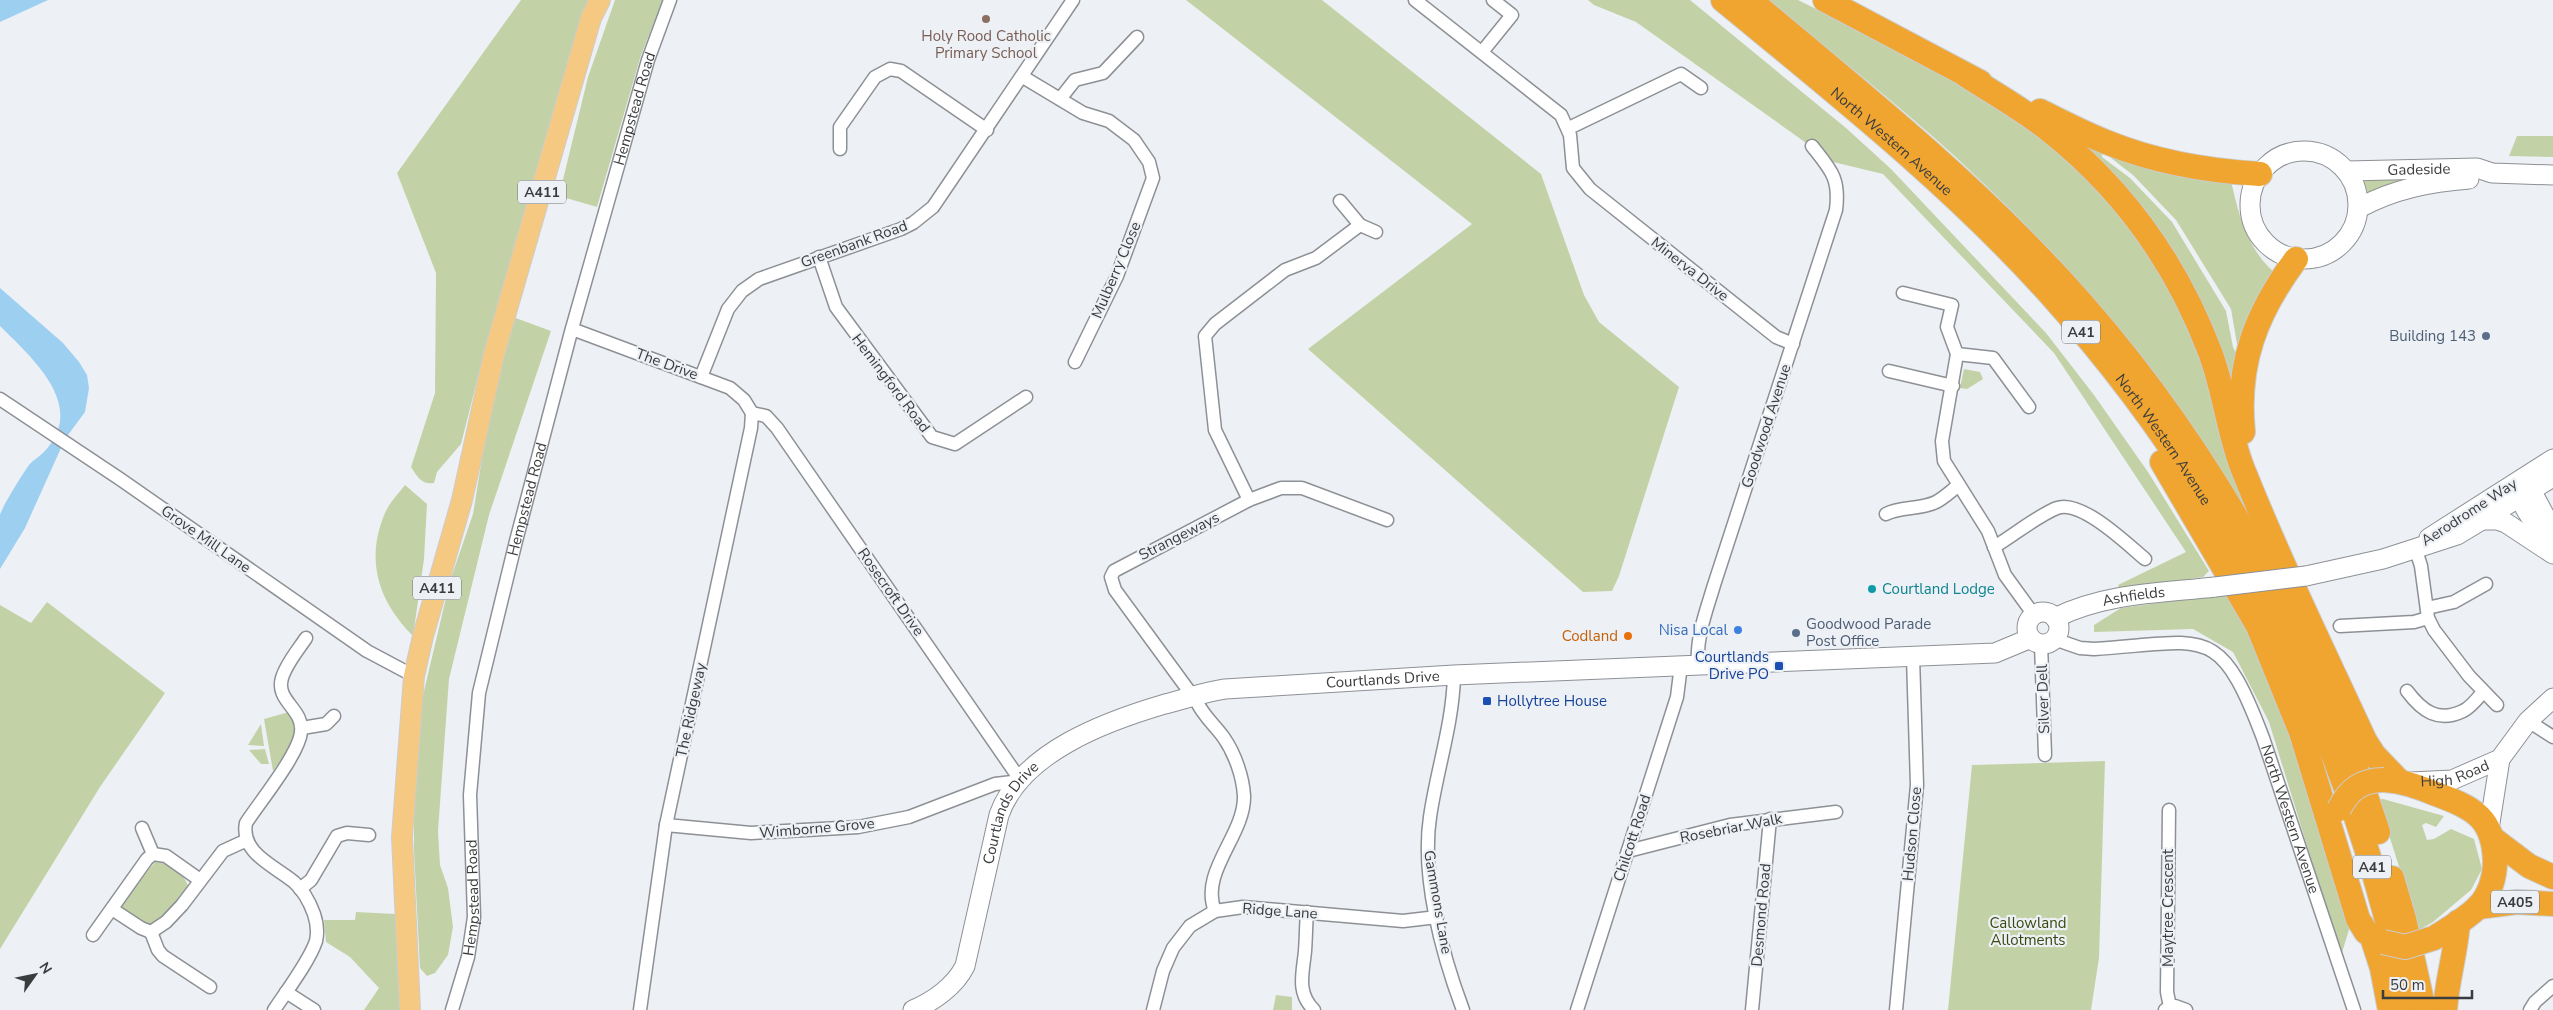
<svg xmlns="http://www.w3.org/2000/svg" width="2553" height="1010" font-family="'Nunito Sans',sans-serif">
  <rect width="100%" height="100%" fill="#edf1f6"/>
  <g fill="#c3d2a6">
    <path d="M 521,0 L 592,0 L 481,365 L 461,444 L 437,472 L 434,483 C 421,485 417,476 411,467 L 435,393 L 436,273 L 397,173 Z"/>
    <polygon points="615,0 663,0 641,55 597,207 559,196 588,77"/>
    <polygon points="1186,0 1322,0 1541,174 1584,295 1599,322 1679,387 1619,576 1612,591 1583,592 1308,349 1472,224"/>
    <polygon points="1588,0 1690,0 1846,128 1891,169 2046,333 2094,395 2148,472 2209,571 2203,577 2120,590 2118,585 2186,552 2054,353 1883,174 1833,162 1636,22 1594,5"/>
    <path d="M 1768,0 L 1798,0 L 1983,92 L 2093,174 L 2191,315 L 2250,511 L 2246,517 C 2177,392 2084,279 1981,181 C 1914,116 1839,59 1768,0 Z"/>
    <polygon points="2517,136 2553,136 2553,157 2509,156"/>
    <polygon points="2074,137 2101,144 2102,157 2130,178 2172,222 2226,311 2233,347 2238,358 2238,395 2217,352"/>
    <path d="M 2107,155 L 2230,176 C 2238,213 2247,252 2279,276 L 2238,350 L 2231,309 L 2176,220 L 2133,175 Z"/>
    <polygon points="2433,172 2370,198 2361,175"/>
    <polygon points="513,317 551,331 489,515 449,679 438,831 440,865 448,888 453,927 448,955 435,973 427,976 420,968 414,852 414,761 420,708 450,581 473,514 487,427"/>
    <polygon points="1964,369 1980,372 1983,379 1967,389 1960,388"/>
    <path d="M 405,485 L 427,504 L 424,559 L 413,636 C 378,601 365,560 385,513 C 389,503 399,493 405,485 Z"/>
    <polygon points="2232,593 2297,744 2351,923 2341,956 2269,722 2233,652 2193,629 2094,632 2094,625 2121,608"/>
    <polygon points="47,602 165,693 100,787 0,949 0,605 31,623"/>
    <path d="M 289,712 C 302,739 288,749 273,771 L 264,719 Z"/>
    <polygon points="261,724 264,746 248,745"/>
    <polygon points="265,749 269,764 261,764 249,750"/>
    <polygon points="2105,761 2099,958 2091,1010 1948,1010 1972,765"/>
    <polygon points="2383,799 2444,816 2436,827 2426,823 2422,825 2427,840 2434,839 2451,829 2474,839 2482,869 2471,890 2433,922 2419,930 2378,800"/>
    <path d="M 155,862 C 167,861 191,878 188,891 L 157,923 L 148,926 L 123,909 L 121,904 Z"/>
    <polygon points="356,912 395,914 400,1010 364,1010 379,988 350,957 326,942 324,920 355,920"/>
    <polygon points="1276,995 1292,997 1292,1010 1273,1010"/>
  </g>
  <g fill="#9dcff1">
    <polygon points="0,0 48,0 0,22"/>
    <path d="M 0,288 L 63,343 L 79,362 L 87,375 L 89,388 L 85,412 L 65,439 L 25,528 L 0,569 C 0,554 0,529 0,515 C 2,507 23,473 29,465 C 33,460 39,457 43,453 C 89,407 33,359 0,326 Z"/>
  </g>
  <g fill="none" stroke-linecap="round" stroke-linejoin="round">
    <defs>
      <g id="street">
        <polyline points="1415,0 1561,115 1570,135 1573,168 1590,189 1776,337 1793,344"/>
        <polyline points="1482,52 1512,15 1493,0"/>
        <polyline points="1023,77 1083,113 1109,121 1134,140 1149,162 1153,178 1117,276 1075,362"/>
        <polyline points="1060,99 1075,80 1103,73 1137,37"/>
        <polyline points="1569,128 1681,74 1701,88"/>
        <polyline points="840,149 840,127 875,77 890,69 901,71 987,130"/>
        <polyline points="1340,201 1360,225 1376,232"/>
        <polyline points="819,257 836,307 932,437 955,444 1026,397"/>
        <polyline points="1903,293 1952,305 1947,327 1957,354 1942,441 1944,461 1988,531 2005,575 2034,615"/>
        <polyline points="572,329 730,388 744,400 752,413"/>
        <polyline points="1957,354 1993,358 2029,407"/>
        <polyline points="1889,371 1953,386"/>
        <polyline points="701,377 728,309 742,291 759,279 901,229 913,223 933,207 1073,0"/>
        <polyline points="0,399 120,479 367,651 414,676"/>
        <polyline points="1249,500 1215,430 1205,336 1215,324 1285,270 1316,258 1360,225"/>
        <path d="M 1886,514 C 1901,506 1920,510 1936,502 C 1944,498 1952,490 1959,485"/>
        <path d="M 1994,547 C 2014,535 2037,516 2057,508 C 2081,499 2127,544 2145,559"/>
        <polyline points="2415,547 2421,566 2428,618 2434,630 2469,676 2497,705"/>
        <polyline points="2427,608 2454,602 2486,584"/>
        <polyline points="2340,626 2414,622 2428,618"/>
        <path id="s1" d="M 2054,639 L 2080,648 L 2094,649 C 2205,642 2219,621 2263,738 L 2354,1010"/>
        <polyline points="2041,644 2045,755"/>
        <path d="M 1698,664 C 1696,637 1706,612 1714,585 L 1836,210 C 1840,178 1831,170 1812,146"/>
        <path d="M 1454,675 C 1453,723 1437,769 1430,817 C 1421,877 1442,954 1463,1010"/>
        <path d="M 2407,691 C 2422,711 2438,723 2463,711 C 2470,708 2478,698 2483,692"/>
        <polyline points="2528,721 2553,737"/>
        <polyline points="302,728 326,724 334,716"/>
        <polyline points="666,825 751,833 858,827 909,817 995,784 1021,781 777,428 766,416 752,413"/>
        <polyline points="142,828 153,854"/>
        <polyline points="1628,851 1730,825 1836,812"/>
        <polyline points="300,889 311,880 337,836 347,833 369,835"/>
        <polyline points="112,909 141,928 151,932 166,922 182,905 223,851 247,840"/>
        <path d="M 1215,911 C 1199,872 1245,835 1244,796 C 1243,777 1235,754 1224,738 C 1215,725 1204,717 1197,702 L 1115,590 L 1111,577 L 1114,571 L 1249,500 L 1281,488 L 1302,488 L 1387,520"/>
        <path d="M 1307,912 C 1306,925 1306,938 1305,951 C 1303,973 1296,992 1314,1010"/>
        <polyline points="151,932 158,950 163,956 210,987"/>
        <polyline points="93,935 147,859 153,854 166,856 200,880"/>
        <polyline points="286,992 314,1010"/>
        <polyline points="2170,1007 2175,1006 2186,1010"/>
        <path d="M 274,1010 C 286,992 310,960 316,941 C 318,932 317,923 314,914 C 310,903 303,890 294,882 C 275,866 240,853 246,823 C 259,803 299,754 301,732 C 304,709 275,701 282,678 C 286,664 298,650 306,638"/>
        <path id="s2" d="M 452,1010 L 468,957 L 474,917 L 470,795 L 479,693 L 516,541 L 571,332 L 648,60 L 670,0"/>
        <polyline points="640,1010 666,825 751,428 752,413"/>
        <polyline points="1153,1010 1163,971 1173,948 1190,926 1215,911 1243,907 1403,921 1437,917"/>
        <polyline points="1577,1010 1677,697 1681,665"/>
        <polyline points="1752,1010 1770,819"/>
        <polyline points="1896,1010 1917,785 1913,657"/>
        <polyline points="2165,1010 2170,1007 2167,992 2169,810"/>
        <polyline points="2530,1010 2535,1002 2553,986"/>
      </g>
      <g id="secondary">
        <circle cx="2304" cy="205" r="54"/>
        <path id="s3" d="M 2347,171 L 2477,168 L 2492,173 L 2553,175"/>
        <path d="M 2359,208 C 2394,189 2430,182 2469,179"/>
        <polyline points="2521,483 2531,490 2553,531"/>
        <path d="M 2518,485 C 2519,508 2539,528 2553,546"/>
        <polyline points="2481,520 2497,520 2506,523 2553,554"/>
        <polyline points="2429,538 2553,459"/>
        <polyline points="2306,576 2383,559 2457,535 2553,477"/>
        <circle cx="2043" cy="628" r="16"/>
        <path id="s4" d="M 2055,618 C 2105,593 2161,593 2215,587"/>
        <path id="s5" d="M 2411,782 L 2452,780 L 2500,759 L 2528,721 L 2553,698"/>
        <polyline points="2489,829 2500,759"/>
        <path id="s6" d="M 913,1010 C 934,1001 955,986 965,966 L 999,815 C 1021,752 1107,721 1165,704 C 1185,699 1204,692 1225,689 L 1454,675 L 1995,653 L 2031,638"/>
      </g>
      <polyline id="primary" points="410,1010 402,837 414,676 423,636 462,500 494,354 591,18 600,0"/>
      <g id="highway">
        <path id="s7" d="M 1723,0 C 1836,93 1952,185 2050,294 C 2230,494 2356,745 2407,1010"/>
        <path d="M 1750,0 C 1856,89 1965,176 2059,278 C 2204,435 2312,629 2378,832"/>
        <polyline points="1825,0 1980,82"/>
        <path d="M 1967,76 C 1995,94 2024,110 2050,131 C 2123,189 2177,265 2210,352 C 2224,389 2228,430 2242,467 C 2279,560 2323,650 2365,741 L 2374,755 L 2399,781"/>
        <path d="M 2040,111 C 2062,122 2083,133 2106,142 C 2155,162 2207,171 2260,174"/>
        <path d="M 2243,432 C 2236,364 2256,313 2296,259"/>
        <polyline points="2162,462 2258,626 2301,732 2358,919 2366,932 2383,942"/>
        <path d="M 2384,780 C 2403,781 2418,787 2436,794 C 2473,808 2494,817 2495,862 C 2495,878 2489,896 2478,907 C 2465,920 2448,929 2434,938"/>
        <polyline points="2492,838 2529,866 2553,877"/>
        <polyline points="2392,878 2404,919 2424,1010"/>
        <polyline points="2478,907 2517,902 2553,904"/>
        <polyline points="2372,937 2382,968 2390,1010"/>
        <path d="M 2445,1010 C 2447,980 2456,952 2458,922"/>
      </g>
    </defs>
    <use href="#street" stroke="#8d9095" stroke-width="15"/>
    <use href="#secondary" stroke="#8d9095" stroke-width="21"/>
    <use href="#primary" stroke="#cccccd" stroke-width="22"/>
    <use href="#highway" stroke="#cccccd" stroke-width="26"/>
    <use href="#street" stroke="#fff" stroke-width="12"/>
    <use href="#secondary" stroke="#fff" stroke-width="19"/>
    <use href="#primary" stroke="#f6c983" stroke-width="20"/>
    <use href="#highway" stroke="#f0a530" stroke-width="24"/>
    <defs>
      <polyline id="secondary-bridge" points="2215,587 2306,576"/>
      <g id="highway-bridge">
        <path d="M 2339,809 C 2349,789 2362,780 2384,780"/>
        <polyline points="2383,942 2405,947 2434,938"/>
      </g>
    </defs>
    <use href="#secondary-bridge" stroke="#8d9095" stroke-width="21" stroke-linecap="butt"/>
    <use href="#highway-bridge" stroke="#cccccd" stroke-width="26" stroke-linecap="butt"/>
    <use href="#secondary-bridge" stroke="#fff" stroke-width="19"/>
    <use href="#highway-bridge" stroke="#f0a530" stroke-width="24"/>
  </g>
  <circle fill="#8d6e63" stroke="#edf1f6" stroke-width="2" cx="986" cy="19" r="5"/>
  <g fill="#5c6f8a" stroke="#edf1f6" stroke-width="2">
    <circle cx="2486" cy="336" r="5"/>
    <circle cx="1796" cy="633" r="5"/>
  </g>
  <circle fill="#0f9aa8" stroke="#edf1f6" stroke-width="2" cx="1872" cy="589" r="5"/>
  <circle fill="#3f7fe0" stroke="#edf1f6" stroke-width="2" cx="1738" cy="630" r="5"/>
  <circle fill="#e8710a" stroke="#edf1f6" stroke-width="2" cx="1628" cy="636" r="5"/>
  <g fill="#1a4fb4" stroke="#edf1f6" stroke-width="2">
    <rect x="1774" y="661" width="10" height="10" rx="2.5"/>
    <rect x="1482" y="696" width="10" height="10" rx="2.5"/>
  </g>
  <g text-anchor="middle" stroke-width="4.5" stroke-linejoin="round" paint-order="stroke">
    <g fill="#edf1f6" stroke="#707275" stroke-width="1">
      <rect x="518" y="180.5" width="48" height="23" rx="4"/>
      <rect x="2062" y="320.5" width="38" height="23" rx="4"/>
      <rect x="413" y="576.5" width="48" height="23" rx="4"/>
      <rect x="2353" y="855.5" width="38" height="23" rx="4"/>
      <rect x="2491" y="890.5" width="48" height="23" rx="4"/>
    </g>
    <g font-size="14" font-weight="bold" fill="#3b3c3e">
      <text x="542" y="197">A411</text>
      <text x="2081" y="337">A41</text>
      <text x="437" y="593">A411</text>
      <text x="2372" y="872">A41</text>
      <text x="2515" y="907">A405</text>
    </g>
    <g font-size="15" fill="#785e54" stroke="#edf1f6">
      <text x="986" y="41">Holy Rood Catholic<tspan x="986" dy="17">Primary School</tspan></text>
    </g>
    <g font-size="15" fill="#3b3c3e" stroke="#edf1f6">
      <text dy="5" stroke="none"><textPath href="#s2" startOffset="925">Hempstead Road</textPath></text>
      <text dy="5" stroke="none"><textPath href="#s7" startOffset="220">North Western Avenue</textPath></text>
      <text dy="5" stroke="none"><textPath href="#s3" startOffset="72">Gadeside</textPath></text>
      <text transform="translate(854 244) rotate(-20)" y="5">Greenbank Road</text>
      <text transform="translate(1690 269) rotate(38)" y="5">Minerva Drive</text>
      <text transform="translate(1116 270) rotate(-67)" y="5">Mulberry Close</text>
      <text transform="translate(667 364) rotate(20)" y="5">The Drive</text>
      <text transform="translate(891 383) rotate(53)" y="5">Hemingford Road</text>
      <text transform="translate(1766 426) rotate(-72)" y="5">Goodwood Avenue</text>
      <text dy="5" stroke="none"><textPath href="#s7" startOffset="625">North Western Avenue</textPath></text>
      <text dy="5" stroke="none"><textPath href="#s2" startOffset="520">Hempstead Road</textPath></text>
      <text transform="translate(2469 512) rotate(-33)" y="5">Aerodrome Way</text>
      <text transform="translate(1179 536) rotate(-27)" y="5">Strangeways</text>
      <text transform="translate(206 539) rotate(35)" y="5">Grove Mill Lane</text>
      <text transform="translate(891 592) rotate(55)" y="5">Rosecroft Drive</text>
      <text dy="5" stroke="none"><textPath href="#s4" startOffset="82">Ashfields</textPath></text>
      <text dy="5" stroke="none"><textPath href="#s6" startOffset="651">Courtlands Drive</textPath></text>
      <text transform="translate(2043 699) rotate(-92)" y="5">Silver Dell</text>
      <text transform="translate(691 710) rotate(-78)" y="5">The Ridgeway</text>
      <text dy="5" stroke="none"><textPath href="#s5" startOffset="45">High Road</textPath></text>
      <text dy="5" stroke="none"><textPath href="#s6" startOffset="231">Courtlands Drive</textPath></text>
      <text dy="5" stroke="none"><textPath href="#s1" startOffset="349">North Western Avenue</textPath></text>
      <text transform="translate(817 828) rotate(-5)" y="5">Wimborne Grove</text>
      <text transform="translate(1731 828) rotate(-11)" y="5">Rosebriar Walk</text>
      <text transform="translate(1912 834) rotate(-85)" y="5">Hudson Close</text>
      <text transform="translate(1632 838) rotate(-72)" y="5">Chilcott Road</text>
      <text dy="5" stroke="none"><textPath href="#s2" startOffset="115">Hempstead Road</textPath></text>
      <text transform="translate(1438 902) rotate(80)" y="5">Gammons Lane</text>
      <text transform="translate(2168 908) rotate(-90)" y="5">Maytree Crescent</text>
      <text transform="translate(1280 911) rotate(4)" y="5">Ridge Lane</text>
      <text transform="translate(1761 915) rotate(-85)" y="5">Desmond Road</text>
    </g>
    <g font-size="15" fill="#4e5e75" stroke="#edf1f6" text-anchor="end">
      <text x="2476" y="341">Building 143</text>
      <text x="1806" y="629" text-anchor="start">Goodwood Parade<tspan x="1806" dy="17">Post Office</tspan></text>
    </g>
    <g font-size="15" fill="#0d838f" stroke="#edf1f6" text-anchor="start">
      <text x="1882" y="594">Courtland Lodge</text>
    </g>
    <g font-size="15" fill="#366cbe" stroke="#edf1f6" text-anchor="end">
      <text x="1728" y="635">Nisa Local</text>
    </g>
    <g font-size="15" fill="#c56008" stroke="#edf1f6" text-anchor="end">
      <text x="1618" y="641">Codland</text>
    </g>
    <g font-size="15" fill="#164399" stroke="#edf1f6" text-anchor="end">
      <text x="1769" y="662">Courtlands<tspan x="1769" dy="17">Drive PO</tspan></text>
      <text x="1497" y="706" text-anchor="start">Hollytree House</text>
    </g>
    <g font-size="15" fill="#3a480f" stroke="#edf1f6">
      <text x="2028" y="928">Callowland<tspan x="2028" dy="17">Allotments</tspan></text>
    </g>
  </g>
  <g transform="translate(35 975) rotate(57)" stroke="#edf1f6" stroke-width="4" paint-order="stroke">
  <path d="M0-4L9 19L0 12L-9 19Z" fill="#3b3c3e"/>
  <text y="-8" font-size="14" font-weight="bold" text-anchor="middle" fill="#3b3c3e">N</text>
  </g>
  <path d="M2383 990v8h89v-8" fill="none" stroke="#3b3c3e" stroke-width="2.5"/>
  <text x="2390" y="990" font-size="15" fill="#3b3c3e" stroke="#edf1f6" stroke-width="4" paint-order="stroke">50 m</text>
</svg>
